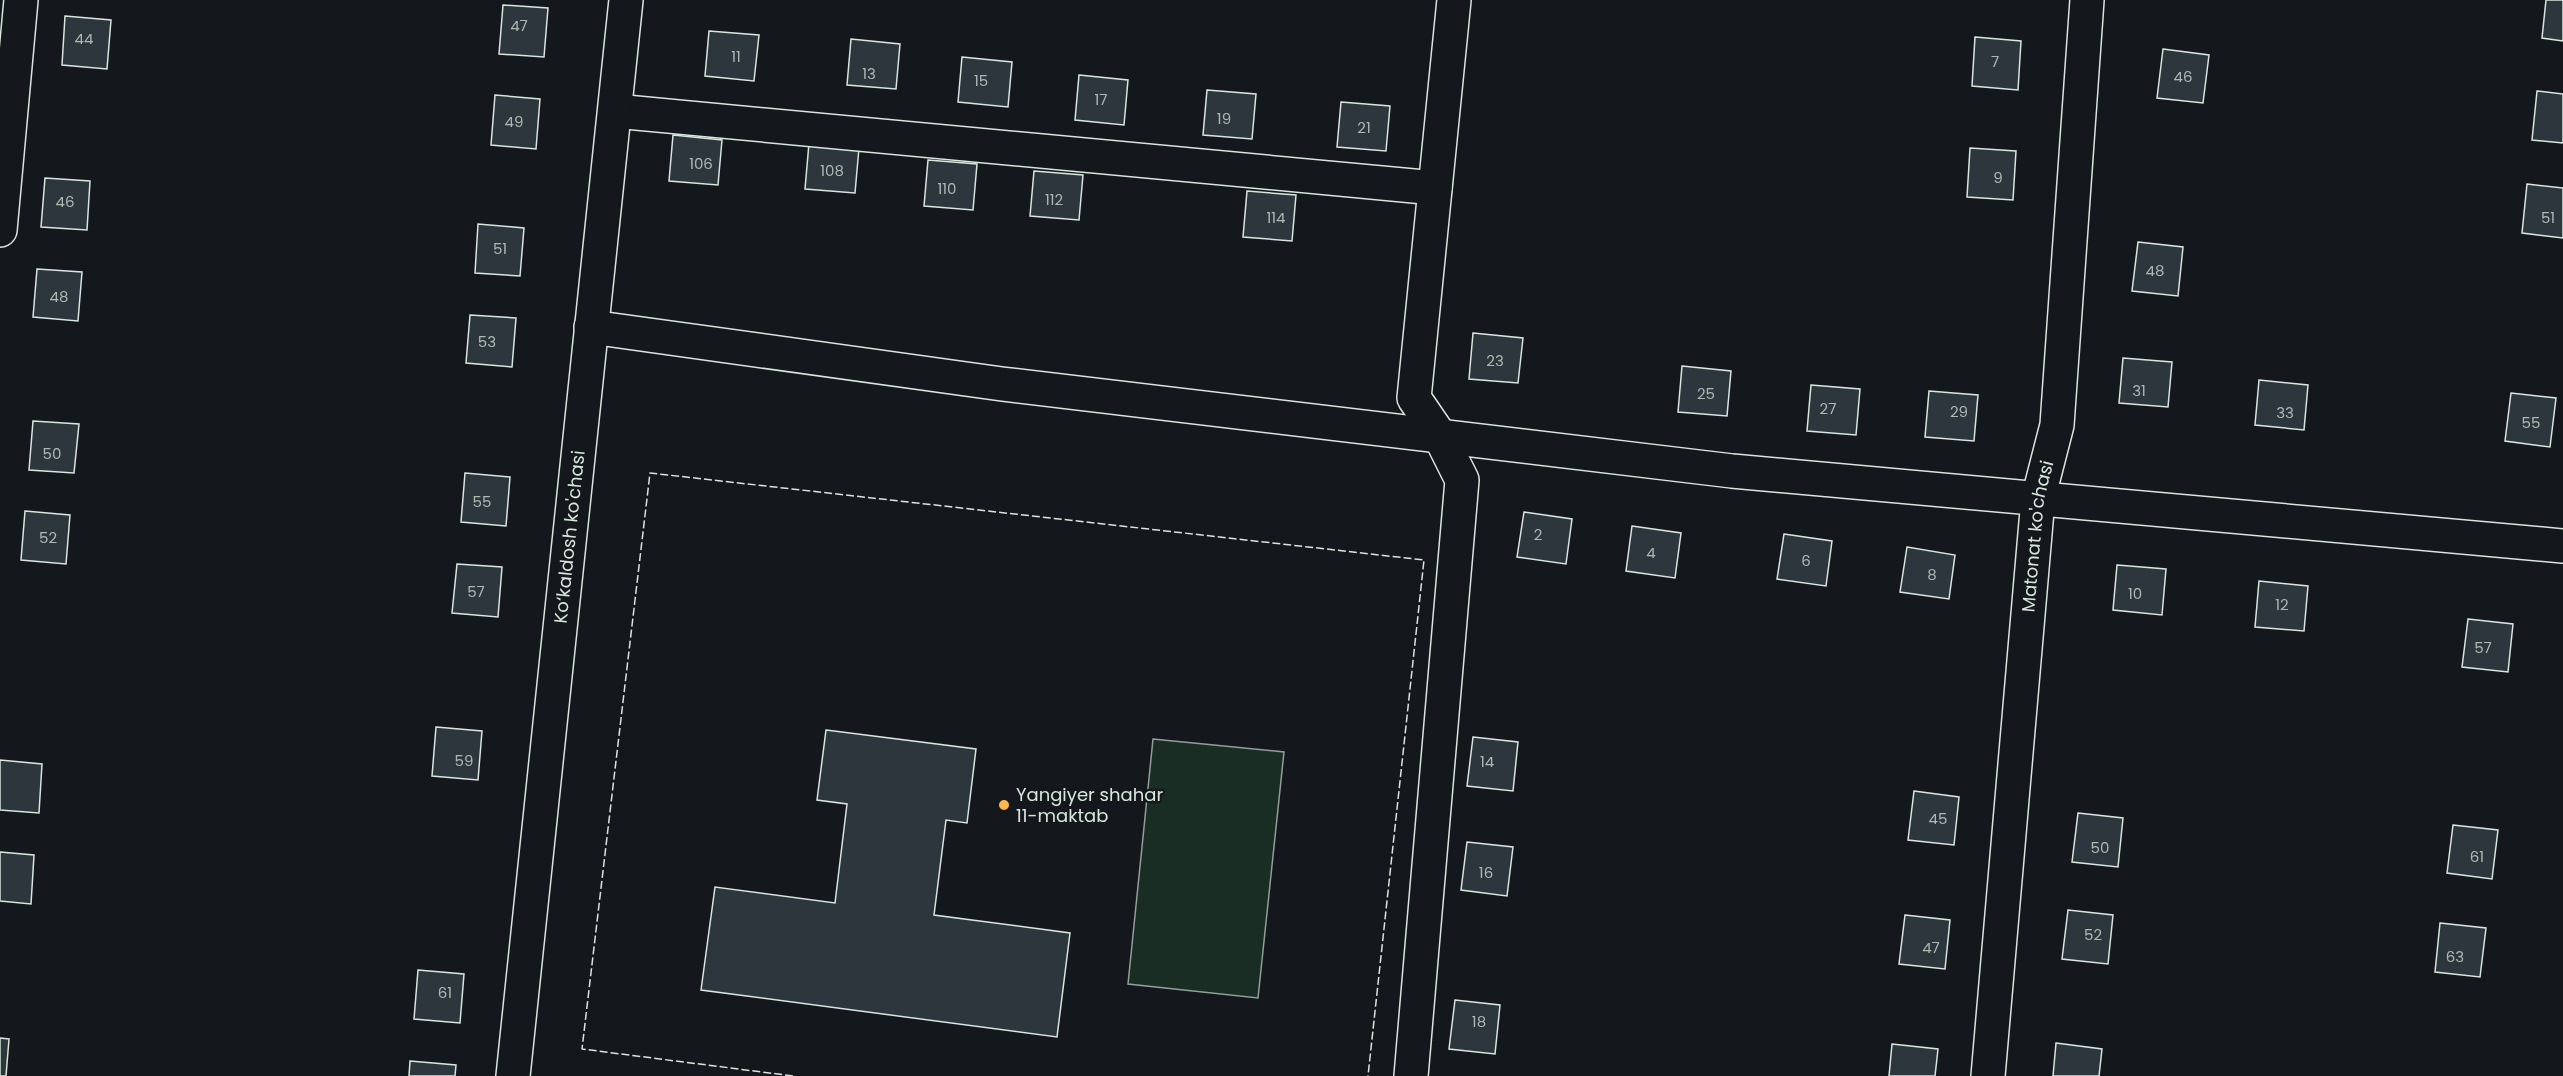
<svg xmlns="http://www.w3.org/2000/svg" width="2563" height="1076" font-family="Poppins,sans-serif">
  <rect width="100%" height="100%" fill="#14181c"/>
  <polygon fill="#1a2d24" stroke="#939e99" stroke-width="1.5" points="1153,739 1284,752 1258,998 1128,984"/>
  <g fill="#2c363c" stroke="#d8e6dc" stroke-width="1.5">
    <polygon points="2546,0 2563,0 2563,41 2542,38"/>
    <polygon points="503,5 548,8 544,57 499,54"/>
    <polygon points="65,16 111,20 107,69 62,65"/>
    <polygon points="709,31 759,35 754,81 705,76"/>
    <polygon points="1975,37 2021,41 2018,90 1972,86"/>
    <polygon points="851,39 900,44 896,89 847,85"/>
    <polygon points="2163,49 2209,55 2203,103 2157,98"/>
    <polygon points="962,57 1012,62 1008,107 958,102"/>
    <polygon points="1079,75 1128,80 1124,125 1075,120"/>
    <polygon points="1207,90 1256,94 1252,139 1203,135"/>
    <polygon points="2537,91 2563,94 2563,143 2532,140"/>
    <polygon points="495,95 540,99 536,149 491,145"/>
    <polygon points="1341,102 1390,106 1386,151 1337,147"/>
    <polygon points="673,135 722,140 718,185 669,181"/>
    <polygon points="809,143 859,148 855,193 805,189"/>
    <polygon points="1970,148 2016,151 2013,200 1967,197"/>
    <polygon points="928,160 977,164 973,210 924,206"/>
    <polygon points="1034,171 1083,175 1079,220 1030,216"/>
    <polygon points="45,178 90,181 87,230 41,227"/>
    <polygon points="2527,184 2563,188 2563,238 2522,233"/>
    <polygon points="1247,191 1296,195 1292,241 1243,237"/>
    <polygon points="478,224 524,228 520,276 475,273"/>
    <polygon points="2138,242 2183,247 2178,296 2132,291"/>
    <polygon points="37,269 82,272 78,321 33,317"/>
    <polygon points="470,315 516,318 512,367 466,363"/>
    <polygon points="1473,333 1523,338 1518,383 1469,379"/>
    <polygon points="2123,358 2172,362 2168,407 2119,403"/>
    <polygon points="1682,366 1731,371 1727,416 1678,412"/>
    <polygon points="2259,380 2308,385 2304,430 2255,425"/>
    <polygon points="1811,385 1860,389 1856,435 1807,431"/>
    <polygon points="1929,391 1978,395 1974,441 1925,437"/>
    <polygon points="2511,393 2556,398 2550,447 2505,441"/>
    <polygon points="33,421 79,424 74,473 29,470"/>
    <polygon points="465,473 510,477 506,526 461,522"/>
    <polygon points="25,511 70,515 66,564 21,560"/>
    <polygon points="1524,512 1572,519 1566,564 1517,557"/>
    <polygon points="1632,526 1681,533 1675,578 1626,571"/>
    <polygon points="1784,534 1832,541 1826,586 1777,579"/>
    <polygon points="1907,547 1955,555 1949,599 1900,592"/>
    <polygon points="457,564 502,567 498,617 452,613"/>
    <polygon points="2117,565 2166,569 2162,615 2113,610"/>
    <polygon points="2259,581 2308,586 2304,631 2255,627"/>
    <polygon points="2468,619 2513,624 2508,672 2462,667"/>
    <polygon points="436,727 482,731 478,780 432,776"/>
    <polygon points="826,730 976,749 967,823 946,820 934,915 1070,933 1057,1037 701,990 715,887 835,903 847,804 817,800"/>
    <polygon points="1473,737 1518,742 1513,791 1467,786"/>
    <polygon points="0,760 42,764 39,813 0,810"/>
    <polygon points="1914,791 1959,797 1954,845 1908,840"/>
    <polygon points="2078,813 2123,818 2118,867 2072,862"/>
    <polygon points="2453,825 2498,830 2492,879 2447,873"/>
    <polygon points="1467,842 1513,847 1507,896 1461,890"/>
    <polygon points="0,852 34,855 31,904 0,901"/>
    <polygon points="2068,910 2113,915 2108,964 2062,959"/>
    <polygon points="1905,915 1950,920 1945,969 1899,964"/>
    <polygon points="2440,923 2486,928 2480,977 2435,972"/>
    <polygon points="418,970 464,974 460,1023 414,1019"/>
    <polygon points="1455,1000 1500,1005 1495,1054 1449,1049"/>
    <polygon points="0,1038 9,1039 6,1076 0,1076"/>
    <polygon points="2056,1043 2102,1049 2099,1076 2053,1076"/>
    <polygon points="1892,1044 1938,1049 1935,1076 1889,1076"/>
    <polygon points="410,1061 456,1065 455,1076 409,1076"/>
  </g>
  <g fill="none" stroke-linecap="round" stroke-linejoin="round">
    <defs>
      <g id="street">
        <polyline points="615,111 1435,188"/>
        <polyline points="0,230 21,0"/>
        <polyline points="591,327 1002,384 1732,471 2563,546"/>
        <path id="s1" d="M 513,1076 L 626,0"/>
        <polyline points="1411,1076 1462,480 1440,436 1414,398 1454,0"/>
        <path id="s2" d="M 1988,1076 L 2038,499 L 2057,425 L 2087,0"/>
      </g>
    </defs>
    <use href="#street" stroke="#d8e6dc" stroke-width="36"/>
    <use href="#street" stroke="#14181c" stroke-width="33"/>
    <polyline stroke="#d8e6dc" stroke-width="1.5" stroke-dasharray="8 3" stroke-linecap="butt" points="793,1076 582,1049 650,473 1424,560 1368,1076"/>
  </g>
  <circle fill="#ffb74d" stroke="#14181c" stroke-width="2" cx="1004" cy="805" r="6"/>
  <g text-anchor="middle" stroke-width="4.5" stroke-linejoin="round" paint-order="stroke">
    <g font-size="15" fill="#adbab4">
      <text x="519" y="31">47</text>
      <text x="84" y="44">44</text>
      <text x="736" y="62">11</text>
      <text x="1995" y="67">7</text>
      <text x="869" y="79">13</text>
      <text x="2183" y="82">46</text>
      <text x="981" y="86">15</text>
      <text x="1101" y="105">17</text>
      <text x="1224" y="124">19</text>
      <text x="514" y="127">49</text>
      <text x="1364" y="133">21</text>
      <text x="701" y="169">106</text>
      <text x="832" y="176">108</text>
      <text x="1998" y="183">9</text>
      <text x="947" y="194">110</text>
      <text x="1054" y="205">112</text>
      <text x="65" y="207">46</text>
      <text x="1276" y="223">114</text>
      <text x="2548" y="223">51</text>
      <text x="500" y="254">51</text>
      <text x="2155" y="276">48</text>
      <text x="59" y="302">48</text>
      <text x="487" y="347">53</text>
      <text x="1495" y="366">23</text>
      <text x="2139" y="396">31</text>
      <text x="1706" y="399">25</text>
      <text x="1828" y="414">27</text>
      <text x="1959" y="417">29</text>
      <text x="2285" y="418">33</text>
      <text x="2531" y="428">55</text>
      <text x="52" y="459">50</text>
      <text x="482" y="507">55</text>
      <text x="1538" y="540">2</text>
      <text x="48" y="543">52</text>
      <text x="1651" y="558">4</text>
      <text x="1806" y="566">6</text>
      <text x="1932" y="580">8</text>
      <text x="476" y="597">57</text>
      <text x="2135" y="599">10</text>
      <text x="2282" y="610">12</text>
      <text x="2483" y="653">57</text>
      <text x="464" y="766">59</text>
      <text x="1487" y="767">14</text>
      <text x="1938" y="824">45</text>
      <text x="2100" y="853">50</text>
      <text x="2477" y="862">61</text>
      <text x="1486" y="878">16</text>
      <text x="2093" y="940">52</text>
      <text x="1931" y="953">47</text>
      <text x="2455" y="962">63</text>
      <text x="445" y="998">61</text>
      <text x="1479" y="1027">18</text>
    </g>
    <g font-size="18" fill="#d8e6dc" stroke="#14181c">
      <text dy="6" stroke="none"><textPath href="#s1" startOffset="542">Ko‘kaldosh ko'chasi</textPath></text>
      <text dy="6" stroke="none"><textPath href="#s2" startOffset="542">Matonat ko'chasi</textPath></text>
    </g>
    <g font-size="18" fill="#d8e6dc" stroke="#14181c" text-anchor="start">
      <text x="1016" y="801">Yangiyer shahar<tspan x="1016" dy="21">11-maktab</tspan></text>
    </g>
  </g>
</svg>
